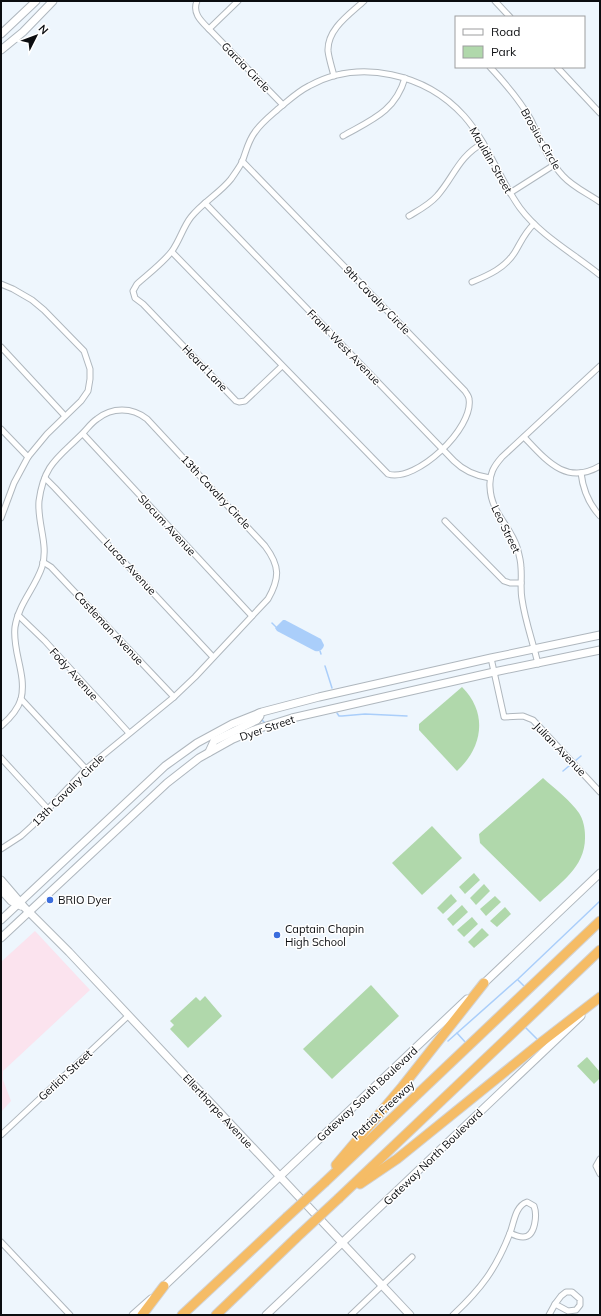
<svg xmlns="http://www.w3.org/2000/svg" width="601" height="1316" font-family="Mulish,sans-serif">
  <rect width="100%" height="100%" fill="#eef6fd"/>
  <polygon fill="#fbe3ee" points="35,931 90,990 3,1071 3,1080 11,1101 1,1112 1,962"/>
  <g fill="#b0d8ab">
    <path d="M 462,687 C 488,713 483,747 457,771 L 419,730 L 419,724 Z"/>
    <path d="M 543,778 C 554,788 571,801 579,813 C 583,819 585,828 585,836 C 586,867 560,883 540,902 L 480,843 L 479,834 Z"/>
    <polygon points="432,826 462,858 422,895 392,863"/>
    <polygon points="474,873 480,880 465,894 459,887"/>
    <polygon points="484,884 490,891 476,905 470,898"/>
    <polygon points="451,894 457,901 443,914 437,908"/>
    <polygon points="495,896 501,902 486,916 480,909"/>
    <polygon points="462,905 468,912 453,926 447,919"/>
    <polygon points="505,907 511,914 497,927 490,921"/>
    <polygon points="472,917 478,924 464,937 457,930"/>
    <polygon points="482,928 489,935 474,948 468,942"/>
    <polygon points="371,985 399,1016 332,1079 303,1049"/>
    <polygon points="205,996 222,1016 188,1048 170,1029 174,1025 170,1021 196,997 200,1001"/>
    <polygon points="587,1057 600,1072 600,1078 594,1084 577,1066"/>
  </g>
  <path fill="#aacefa" d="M 283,620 L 285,620 L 321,639 L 324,645 C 323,650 319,652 315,651 L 277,631 L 275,628 Z"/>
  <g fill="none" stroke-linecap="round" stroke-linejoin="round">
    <g stroke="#aacefa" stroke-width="1.5">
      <polyline points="272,623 276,627"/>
      <polyline points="320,651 321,654"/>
      <polyline points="325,666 332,688"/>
      <polyline points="337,713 339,716 342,716 365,714 407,716"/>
      <polyline points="260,718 266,724"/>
      <polyline points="563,771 581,756"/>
      <polyline points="518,980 525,987"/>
      <polyline points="525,1027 538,1040"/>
      <polyline points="457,1033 466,1043"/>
      <polyline points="448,1041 518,979 600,901"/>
    </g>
    <defs>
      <g id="street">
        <path d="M 197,1 C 192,13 201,21 209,29 L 238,1"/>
        <polyline points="495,1 510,17"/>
        <polyline points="209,29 283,105"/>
        <path d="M 490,67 C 505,83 520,100 531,120 C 540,139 548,160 563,176 C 573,187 587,193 600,202"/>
        <polyline points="557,67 600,113"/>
        <path d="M 334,76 C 332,68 329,59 328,51 C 327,29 350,14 364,1"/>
        <path d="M 343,136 C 371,120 395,112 405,78"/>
        <polyline points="510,193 554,165"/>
        <path d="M 205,203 L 454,461 C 464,471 476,476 490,478"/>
        <path d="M 409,216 C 419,210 429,205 437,196 C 454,177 458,157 483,143"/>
        <path d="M 172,252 L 388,474 C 416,483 474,428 469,399 C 469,396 466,393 465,391 L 242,161"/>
        <path d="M 472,282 C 489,275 505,268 515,252 C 521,242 525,232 534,224"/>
        <polyline points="1,284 13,289 32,300 44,310 84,351 90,369 90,379 88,391 81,401 47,434 28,457 14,483 1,518"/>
        <polyline points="1,347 65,416"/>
        <path d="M 282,366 L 245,401 L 239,402 L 236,401 L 143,304 L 135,298 L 133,291 L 137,284 C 147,275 164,262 172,251 C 180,240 183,227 191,217 C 203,202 220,193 231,179 C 235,173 239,168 242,162 C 246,152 248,141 255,132 C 261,123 270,116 278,109 C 288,101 297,92 309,86 C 360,58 426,74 464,116 C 488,143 499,179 520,208 C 541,236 573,253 600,275"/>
        <polyline points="1,429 28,457"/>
        <polyline points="83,434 252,616"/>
        <path d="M 524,437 C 546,460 566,486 600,466"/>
        <path d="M 581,473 C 583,490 588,503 600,516"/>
        <polyline points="45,478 55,488 213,657"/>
        <polyline points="445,521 504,581 510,583 521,583"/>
        <polyline points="43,562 51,567 174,697"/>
        <polyline points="18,615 45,641 129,733"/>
        <polyline points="491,658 504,717 523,716 533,720 600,792"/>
        <path d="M 538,664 C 533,642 525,621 522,599 C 520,588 522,578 521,568 C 521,561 519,554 517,547 C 510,525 491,513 490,487 C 489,474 494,466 502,457 L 600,366"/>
        <polyline points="21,699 86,769"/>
        <path d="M 1,726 C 8,720 18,709 21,699 C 27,675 12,651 15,627 C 18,605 35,588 42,567 C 49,545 37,523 39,501 C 44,464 58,458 82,434 C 87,429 91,423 97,419 C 112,407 132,407 147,419 L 265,546 C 280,566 280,578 268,599 L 195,677 L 174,697 L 86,769 L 32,826 L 21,836 L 1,849"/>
        <polyline points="1,758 47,808"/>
        <polyline points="1,1135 128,1016"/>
        <polyline points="600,1159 596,1166 600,1174"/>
        <path d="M 527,1202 L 534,1206 C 537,1214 536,1237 523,1237 C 519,1237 514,1235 510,1233 C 514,1223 515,1206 527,1202 Z"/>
        <polyline points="1,1242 70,1315"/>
        <polygon points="566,1292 572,1292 580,1299 580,1305 576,1310 568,1311 555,1304 561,1296"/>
        <polyline points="351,1315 412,1257"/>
        <path d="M 453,1315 C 481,1289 496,1269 510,1233"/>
        <polyline points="549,1315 555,1304"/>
      </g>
      <g id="secondary">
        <polyline points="1,34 36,1"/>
        <polyline points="1,50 23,32 53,1"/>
        <polyline points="209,752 214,741 257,720 260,716 259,713"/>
        <polyline points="1,880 25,908 69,952 410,1315"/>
        <polyline points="1,890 11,901 21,906"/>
        <polyline points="1,920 165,766 197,743 232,724 262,712 319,697 491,658 600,635"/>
        <polyline points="1,938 167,783 199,758 233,739 254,730 292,718 494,672 600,650"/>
        <polyline points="481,986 600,873"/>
        <polyline points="161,1289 467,999"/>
        <polyline points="133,1315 151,1299"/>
        <polyline points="266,1315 581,1016"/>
      </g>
      <g id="highway">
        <polyline points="336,1165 402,1087 484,983"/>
        <polyline points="325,1182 600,921"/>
        <polyline points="360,1184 397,1159 543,1041 600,997"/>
        <polyline points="339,1198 600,950"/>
        <polyline points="142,1315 164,1286"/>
        <polyline points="182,1315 287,1217"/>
        <polyline points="216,1315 296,1238"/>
      </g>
    </defs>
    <use href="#street" stroke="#afb7be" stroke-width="7"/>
    <use href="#secondary" stroke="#afb7be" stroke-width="9"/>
    <use href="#highway" stroke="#d3d3d4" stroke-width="11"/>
    <use href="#street" stroke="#fff" stroke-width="5"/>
    <use href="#secondary" stroke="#fff" stroke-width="7"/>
    <use href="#highway" stroke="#f5bc66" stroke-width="9"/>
    <defs>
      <g id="highway-bridge">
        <polyline points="287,1217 325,1182"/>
        <polyline points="296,1238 339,1198"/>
      </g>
    </defs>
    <use href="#highway-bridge" stroke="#d3d3d4" stroke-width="11" stroke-linecap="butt"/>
    <use href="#highway-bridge" stroke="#f5bc66" stroke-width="9"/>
  </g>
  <g fill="#3b6ddd" stroke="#fff" stroke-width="1.5">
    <circle cx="50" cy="900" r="4"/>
    <circle cx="277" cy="935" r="4"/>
  </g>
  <g text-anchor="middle" stroke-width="3" stroke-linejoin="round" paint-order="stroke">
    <g font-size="11" fill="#0b0d10" stroke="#fff">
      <text transform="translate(246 67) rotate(46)" y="4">Garcia Circle</text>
      <text transform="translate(541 139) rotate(60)" y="4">Brosius Circle</text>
      <text transform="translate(491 160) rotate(60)" y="4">Mauldin Street</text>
      <text transform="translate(377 300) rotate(46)" y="4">9th Cavalry Circle</text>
      <text transform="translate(344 347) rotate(46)" y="4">Frank West Avenue</text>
      <text transform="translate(205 368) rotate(46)" y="4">Heard Lane</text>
      <text transform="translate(216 492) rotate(47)" y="4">13th Cavalry Circle</text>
      <text transform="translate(167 525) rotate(47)" y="4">Slocum Avenue</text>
      <text transform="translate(506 529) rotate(64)" y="4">Leo Street</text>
      <text transform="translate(130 567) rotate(47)" y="4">Lucas Avenue</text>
      <text transform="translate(109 628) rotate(47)" y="4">Castleman Avenue</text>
      <text transform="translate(74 674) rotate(48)" y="4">Fody Avenue</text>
      <text transform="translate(267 728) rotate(-19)" y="4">Dyer Street</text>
      <text transform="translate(560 749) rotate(46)" y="4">Julian Avenue</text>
      <text transform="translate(68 790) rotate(-45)" y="4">13th Cavalry Circle</text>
      <text transform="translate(65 1075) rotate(-43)" y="4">Gerlich Street</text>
      <text transform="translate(367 1094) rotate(-43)" y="4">Gateway South Boulevard</text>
      <text transform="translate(383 1110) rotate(-43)" y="4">Patriot Freeway</text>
      <text transform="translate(218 1111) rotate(47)" y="4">Ellerthorpe Avenue</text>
      <text transform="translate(433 1157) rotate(-44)" y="4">Gateway North Boulevard</text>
    </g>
    <g font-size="11" fill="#0b0d10" stroke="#fff" text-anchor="start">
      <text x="58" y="904">BRIO Dyer</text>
      <text x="285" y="933">Captain Chapin<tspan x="285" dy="13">High School</tspan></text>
    </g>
  </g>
  <rect width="601" height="1316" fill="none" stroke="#0b0d10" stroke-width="4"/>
  <rect x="455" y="16" width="130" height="52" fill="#ffffff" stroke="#9d9e9f"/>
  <rect x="463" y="29" width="20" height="6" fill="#ffffff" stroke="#9d9e9f"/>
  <text x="491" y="36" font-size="12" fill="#0b0d10">Road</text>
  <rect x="463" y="46" width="20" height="12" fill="#b0d8ab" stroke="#9d9e9f"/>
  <text x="491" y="56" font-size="12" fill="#0b0d10">Park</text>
  <g transform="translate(36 36) rotate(48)" stroke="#ffffff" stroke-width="3" paint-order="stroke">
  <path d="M0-3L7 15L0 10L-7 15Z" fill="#0b0d10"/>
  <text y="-6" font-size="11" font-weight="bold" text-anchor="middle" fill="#0b0d10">N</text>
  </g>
</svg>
